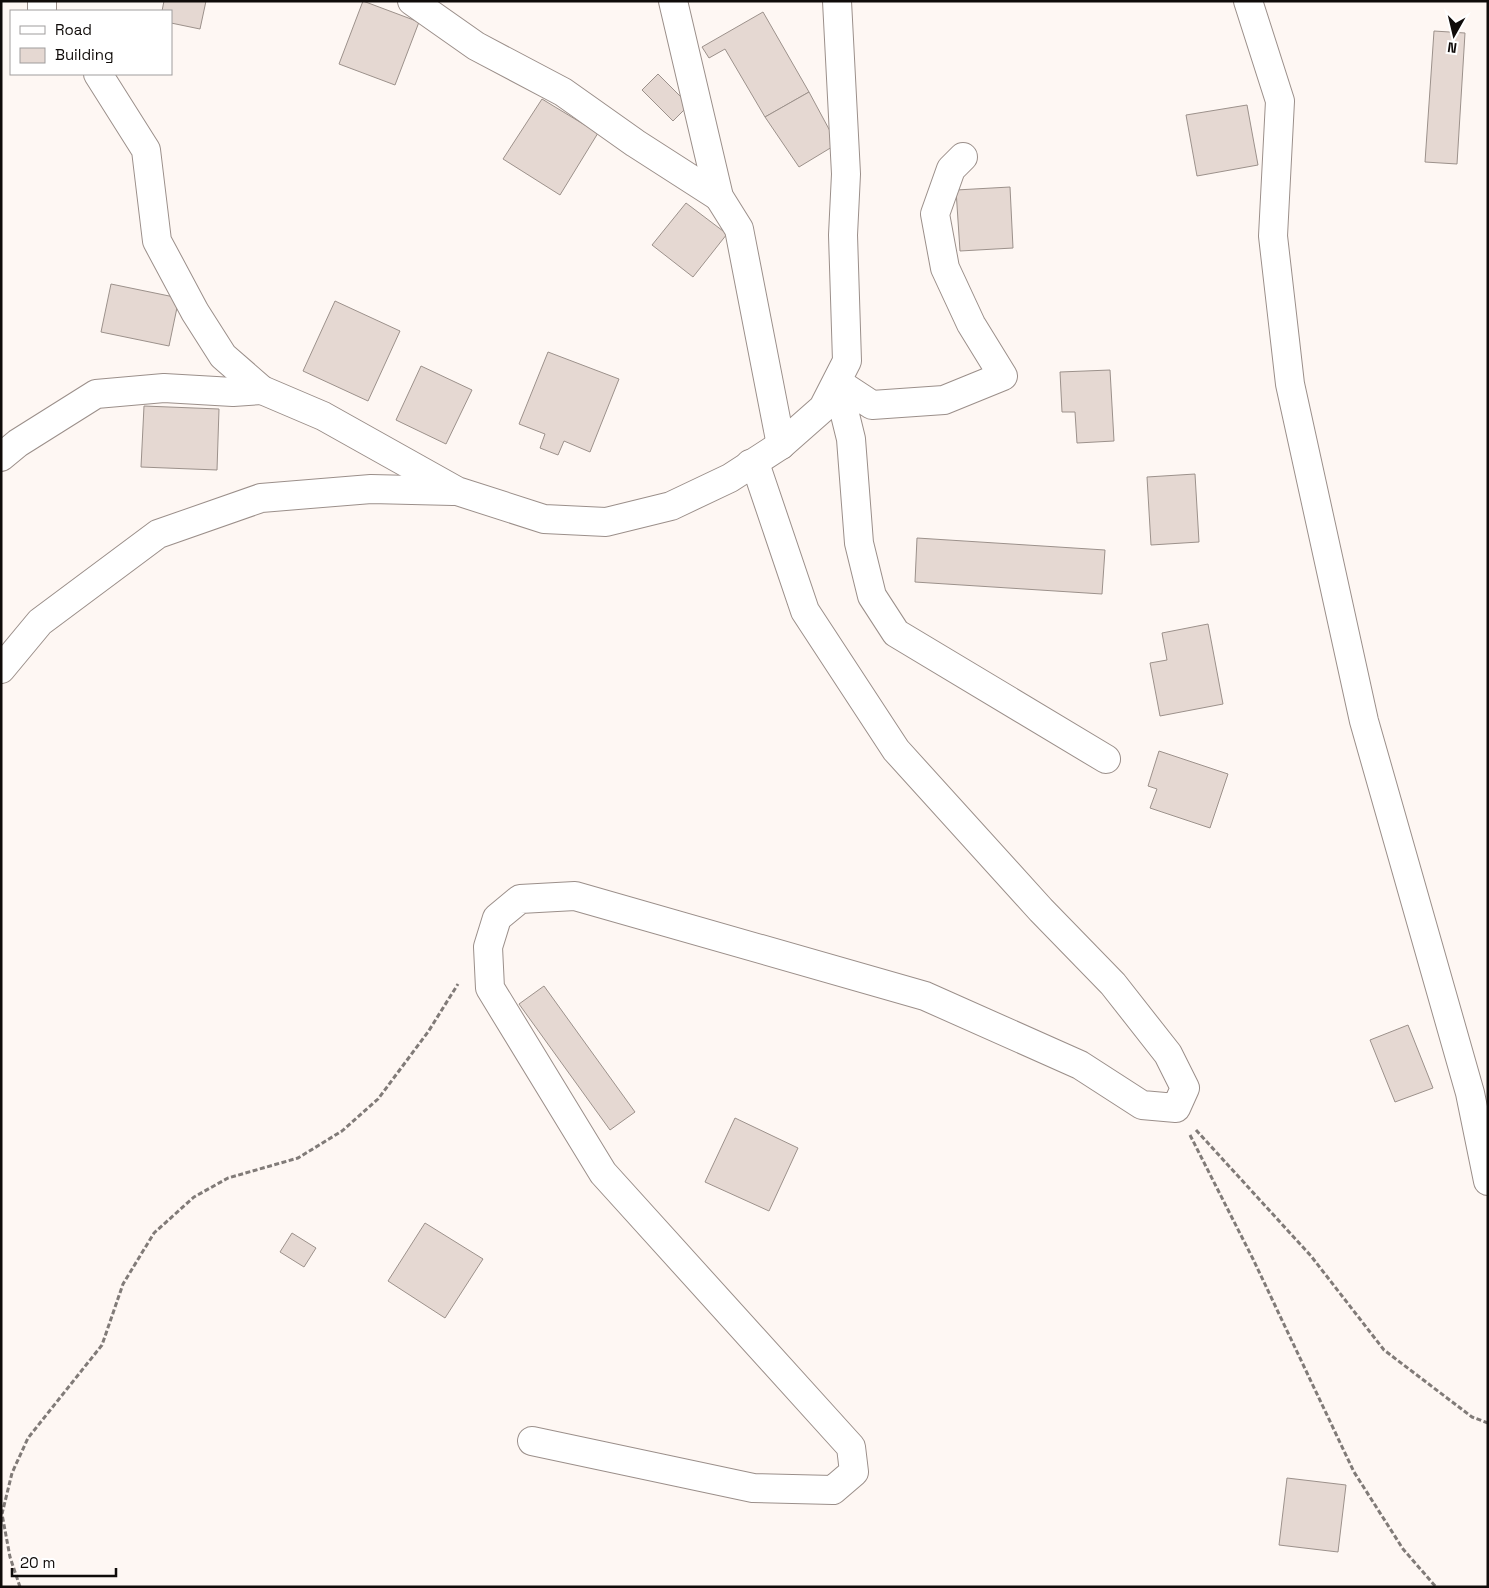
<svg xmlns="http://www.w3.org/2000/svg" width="1489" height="1588" font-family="'Space Grotesk',sans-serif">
  <rect width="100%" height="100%" fill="#fef7f3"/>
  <g fill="#e5d8d2" stroke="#9c918b">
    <polygon points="164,1 206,1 200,29 171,23 171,11 162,11"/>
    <polygon points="363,1 419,22 395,85 339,64"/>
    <polygon points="763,12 809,92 765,117 725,49 709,58 702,47"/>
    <polygon points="1434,31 1465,33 1457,164 1425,162"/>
    <polygon points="658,74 689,105 673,121 642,90"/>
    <polygon points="809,92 837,144 799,167 765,117"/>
    <polygon points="542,99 598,133 560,195 503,159"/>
    <polygon points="1247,105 1258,165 1197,176 1186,115"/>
    <polygon points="1010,187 1013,248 960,251 956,190"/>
    <polygon points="686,203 727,234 693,277 652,245"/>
    <polygon points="111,284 179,298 169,346 101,332"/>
    <polygon points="335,301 400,331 368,401 303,371"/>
    <polygon points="548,352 619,379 590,452 564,441 558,455 540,448 545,434 519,424"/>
    <polygon points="421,366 472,390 446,444 396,420"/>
    <polygon points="1110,370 1114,441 1077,443 1075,412 1062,412 1060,372"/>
    <polygon points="144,406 219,409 217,470 141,467"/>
    <polygon points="1195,474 1199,542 1151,545 1147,477"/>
    <polygon points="917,538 1105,550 1102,594 915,582"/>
    <polygon points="1208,624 1223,704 1160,716 1150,663 1167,660 1162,633"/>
    <polygon points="1159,751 1228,774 1210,828 1150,808 1157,789 1148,786"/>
    <polygon points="544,986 635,1112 610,1130 519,1004"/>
    <polygon points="1408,1025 1433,1088 1395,1102 1370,1040"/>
    <polygon points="735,1118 798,1148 769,1211 705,1182"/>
    <polygon points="425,1223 483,1259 445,1318 388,1281"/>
    <polygon points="292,1233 316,1248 304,1267 280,1252"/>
    <polygon points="1287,1478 1346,1485 1338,1552 1279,1545"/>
  </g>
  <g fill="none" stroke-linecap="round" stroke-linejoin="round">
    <defs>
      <g id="minor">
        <polyline points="42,1 42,11"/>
        <polyline points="412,1 476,46 563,92 635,143 719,197"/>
        <polyline points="673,1 719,197 739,229 781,445"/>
        <polyline points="1248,1 1280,101 1273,236 1290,384 1364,721 1470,1093 1488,1181"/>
        <polyline points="98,74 146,150 157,241 195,312 223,356 262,390 323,416 457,491 544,519 606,522 671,506 730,478 781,445 823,408 847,361 843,235 846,174 837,1"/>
        <polyline points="963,157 951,169 935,214 945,268 971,324 1003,376 944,400 872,405 837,382 851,439 859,543 872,596 896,633 1106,759"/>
        <polyline points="1,457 18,443 96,394 164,388 233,392 262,390"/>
        <polyline points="1,669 40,622 158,534 261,498 371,489 453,491"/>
        <polyline points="532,1441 753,1488 833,1490 854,1472 851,1447 603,1173 490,988 488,947 497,918 520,899 575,896 925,996 1080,1065 1142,1105 1176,1108 1185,1088 1168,1054 1113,984 1041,910 896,750 805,611 758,472 750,464"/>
      </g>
    </defs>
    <use href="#minor" stroke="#9b8f8a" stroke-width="30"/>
    <g stroke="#817b78" stroke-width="3" stroke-dasharray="5 2.5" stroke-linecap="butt">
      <polyline points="1196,1130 1311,1256 1384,1350 1472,1417 1488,1423"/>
      <polyline points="1190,1135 1253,1259 1354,1472 1403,1549 1436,1587"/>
      <polyline points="20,1587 10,1557 2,1514 12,1473 28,1438 102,1345 123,1284 154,1233 194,1197 228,1178 298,1158 342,1131 378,1099 428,1032 458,984"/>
    </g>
    <use href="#minor" stroke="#fff" stroke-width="28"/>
  </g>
  <rect width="1489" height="1588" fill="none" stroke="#0f0b09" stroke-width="5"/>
  <rect x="10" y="10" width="162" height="65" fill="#ffffff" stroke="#9f9d9d"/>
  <rect x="20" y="26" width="25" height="8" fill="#ffffff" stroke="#9f9d9d"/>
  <text x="55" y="35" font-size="15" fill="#0f0b09">Road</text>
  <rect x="20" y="48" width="25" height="15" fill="#e5d8d2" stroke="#9f9d9d"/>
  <text x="55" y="60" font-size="15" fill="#0f0b09">Building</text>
  <g transform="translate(1454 35) rotate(188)" stroke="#ffffff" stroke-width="4" paint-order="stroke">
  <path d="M0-4L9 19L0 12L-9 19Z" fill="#0f0b09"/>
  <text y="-8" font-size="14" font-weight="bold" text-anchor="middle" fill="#0f0b09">N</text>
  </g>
  <path d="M12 1568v8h104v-8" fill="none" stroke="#0f0b09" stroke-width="2.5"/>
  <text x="20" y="1568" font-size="15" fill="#0f0b09" stroke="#ffffff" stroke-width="4" paint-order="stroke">20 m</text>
</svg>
